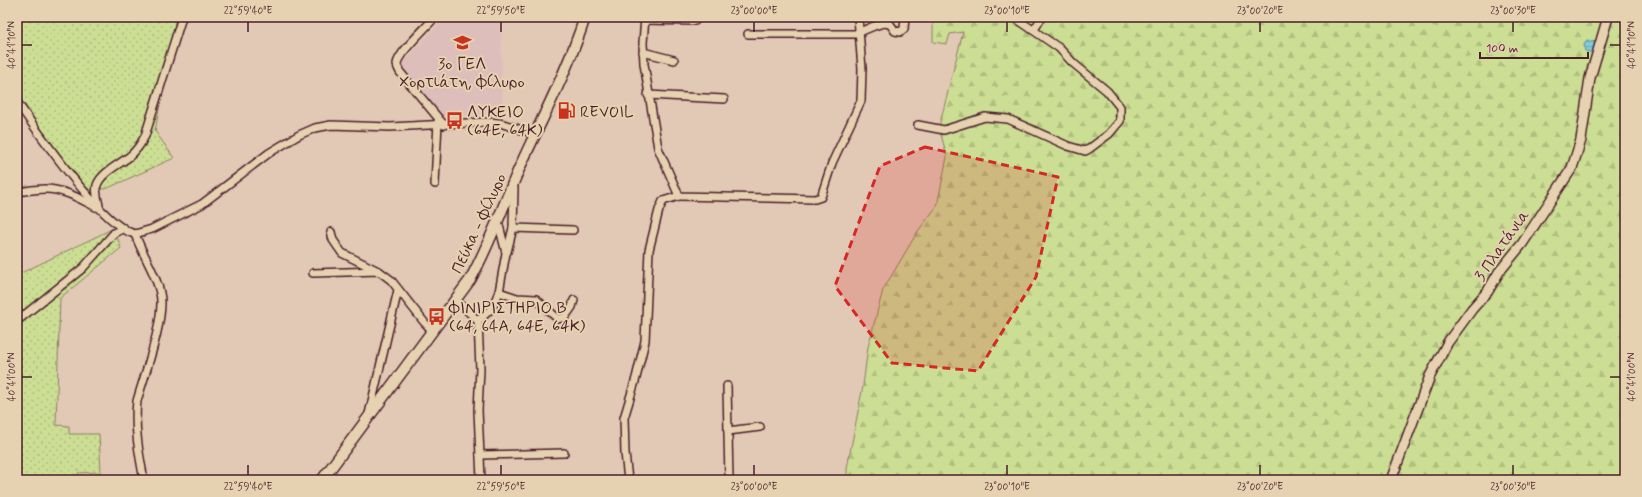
<svg xmlns="http://www.w3.org/2000/svg" width="1642" height="497" font-family="Mynerve,sans-serif">
  <defs>
    <pattern id="green-dots" width="8" height="8" patternUnits="userSpaceOnUse"><rect width="8" height="8" fill="#cbde93"/><path d="M2 2h.1M6 6h.1" fill="none" stroke="#b0be7f" stroke-width="1.8" stroke-linecap="round"/></pattern>
    <pattern id="forest-firs" width="22" height="20" patternUnits="userSpaceOnUse"><rect width="22" height="20" fill="#cbde93"/><path d="M5 1l3.5 6h-7zM16 11l3.5 6h-7z" fill="#b0be7f"/></pattern>
    <pattern id="water-rules" width="6" height="5" patternUnits="userSpaceOnUse"><rect width="6" height="5" fill="#7dccdb"/><path d="M0 2.5h6" fill="none" stroke="#6eafbc"/></pattern>
  </defs>
  <rect width="100%" height="100%" fill="#e2c9b5"/>
  <filter id="ink" filterUnits="userSpaceOnUse"><feTurbulence type="fractalNoise" baseFrequency=".025" numOctaves="2"/><feDisplacementMap in="SourceGraphic" scale="8" xChannelSelector="R" yChannelSelector="G"/><feConvolveMatrix kernelMatrix="1 2 1 2 8 2 1 2 1" color-interpolation-filters="sRGB"/></filter>
  <g filter="url(#ink)">
    <polygon fill="#debeba" points="445,17 501,17 502,115 440,116 400,67"/>
    <g fill="url(#green-dots)" stroke="#8a7e5f">
      <polygon points="17,17 176,17 155,131 174,158 108,188 91,191 62,168 17,106"/>
      <polygon points="114,228 121,248 60,298 56,425 69,426 69,434 99,434 101,472 78,473 78,480 17,480 17,275"/>
    </g>
    <polygon fill="url(#forest-firs)" stroke="#8a7e5f" points="919,17 1625,17 1625,480 847,480 847,468 863,386 868,347 883,290 918,231 937,206 947,157 939,127 963,32 950,34 947,44 933,42 933,20 919,19"/>
    <polygon fill="url(#water-rules)" stroke="#698795" points="1587,40 1596,42 1593,53 1585,51 1584,45"/>
    <g fill="none" stroke-linecap="round" stroke-linejoin="round">
      <defs>
        <g id="minor">
          <path d="M 435,17 C 427,27 398,53 397,64 C 397,67 399,70 400,72 L 444,125"/>
          <polyline points="645,17 643,43 644,64 658,148 679,196 815,199 821,197 832,163 861,101 862,69 858,17"/>
          <polyline points="644,20 695,21"/>
          <polyline points="1034,30 1042,17"/>
          <polyline points="748,34 855,34 874,26 884,23 890,24 895,31 900,32 904,29 905,17"/>
          <polyline points="643,52 674,60"/>
          <polyline points="648,95 724,99"/>
          <path d="M 17,102 C 37,131 103,227 135,234 L 152,229 L 202,204 L 269,153 L 299,135 L 315,128 L 331,125 L 390,127 L 487,122 L 500,123 L 535,134"/>
          <polyline points="918,125 944,130 985,117 1008,119 1068,146 1085,151 1089,149 1109,134 1120,121 1120,107 1107,91 1073,63 1059,48 1014,17"/>
          <polyline points="435,184 438,122"/>
          <path d="M 17,192 C 26,191 36,189 45,189 C 64,189 80,199 96,207"/>
          <path d="M 99,206 C 98,199 95,192 97,185 C 102,172 120,164 130,156 C 137,150 141,144 145,136 L 182,17"/>
          <polyline points="513,228 573,230"/>
          <polyline points="331,232 333,240 342,253 378,271"/>
          <path d="M 135,234 C 142,254 156,273 160,293 C 166,317 144,376 137,401 C 134,427 139,454 144,480"/>
          <polyline points="507,252 513,228 514,188"/>
          <polyline points="313,273 379,271 391,280 424,322 433,331"/>
          <polyline points="499,292 517,298 536,299 558,319 565,317 572,307 574,300"/>
          <polyline points="456,300 478,321 480,369 478,410 481,480"/>
          <polyline points="17,321 83,268 114,233 124,228"/>
          <polyline points="478,321 492,308 499,292 506,253 498,221"/>
          <polyline points="727,386 729,480"/>
          <polyline points="369,414 398,290"/>
          <polyline points="728,431 760,427"/>
          <polyline points="480,455 564,453"/>
          <polyline points="628,480 625,453 624,418 636,378 645,341 649,250 659,210 663,201 679,196"/>
        </g>
        <polyline id="tertiary" points="1391,480 1430,376 1448,342 1472,309 1488,291 1499,272 1522,244 1572,168 1581,140 1590,78 1608,17"/>
        <path id="secondary" d="M 322,480 L 470,280 C 490,244 503,206 519,169 C 542,118 568,70 585,17"/>
      </defs>
      <use href="#minor" stroke="#4a1f2b" stroke-width="10"/>
      <use href="#tertiary" stroke="#4a1f2b" stroke-width="12"/>
      <use href="#secondary" stroke="#4a1f2b" stroke-width="13"/>
      <use href="#minor" stroke="#e6d2b0" stroke-width="7"/>
      <use href="#tertiary" stroke="#e6d2b0" stroke-width="9"/>
      <use href="#secondary" stroke="#e6d2b0" stroke-width="10"/>
    </g>
  </g>
  <path fill="#d62828" fill-opacity="0.2" stroke="#d62828" stroke-width="3" stroke-dasharray="8 5" stroke-linejoin="round" d="M 925,147 L 1058,177 L 1036,277 L 978,371 L 892,363 L 835,286 L 880,166 Z"/>
  <path fill="none" stroke="#4a1f2b" stroke-width="1.5" d="M 248,22 L 248,32M 501,22 L 501,32M 754,22 L 754,32M 1007,22 L 1007,32M 1260,22 L 1260,32M 1513,22 L 1513,32M 22,45 L 32,45M 1610,45 L 1620,45M 22,377 L 32,377M 1610,377 L 1620,377M 248,465 L 248,475M 501,465 L 501,475M 754,465 L 754,475M 1007,465 L 1007,475M 1260,465 L 1260,475M 1513,465 L 1513,475"/>
  <defs>
    <symbol id="school-bare" viewBox="-9 -9 18 18"><path d="M0-5L7-2L0 1L-7-2ZM-4 1L0 2.5L4 1V4Q0 6-4 4Z" fill="#c8321e" stroke="#e6d2b0" stroke-width="2.5" paint-order="stroke"/></symbol>
    <symbol id="fuel-bare" viewBox="-9 -9 18 18"><path d="M-5.5-6h7V0h2V4h1.3V-2.5L3-4.5l.8-.8L6-3V5H2.5V1h-1V6h-7ZM-4.2-4.7v3.2H.2V-4.7Z" fill="#c8321e" stroke="#e6d2b0" stroke-width="2.5" paint-order="stroke"/></symbol>
    <symbol id="bus-bare" viewBox="-9 -9 18 18"><path d="M-5-6H5V4H4V6H2V4H-2V6H-4V4H-5ZM-3.5-4V0h7V-4ZM-3.5 1.2v1.5H-2V1.2ZM2 1.2v1.5H3.5V1.2Z" fill="#c8321e" stroke="#e6d2b0" stroke-width="2.5" paint-order="stroke"/></symbol>
  </defs>
  <g fill-rule="evenodd">
    <use href="#school-bare" x="450" y="30" width="25" height="25"/>
    <use href="#fuel-bare" x="554" y="98" width="25" height="25"/>
    <use href="#bus-bare" x="442" y="108" width="25" height="25"/>
    <use href="#bus-bare" x="424" y="304" width="25" height="25"/>
  </g>
  <g text-anchor="middle" stroke-width="4" stroke-linejoin="round" paint-order="stroke">
    <g font-size="16" fill="#4a1f2b" stroke="#e6d2b0" text-anchor="start">
      <text x="462" y="69" text-anchor="middle">3ο ΓΕΛ<tspan x="462" dy="18">Χορτιάτη, Φίλυρο</tspan></text>
      <text x="467" y="117">ΛΥΚΕΙΟ<tspan x="467" dy="18">(64Ε, 64Κ)</tspan></text>
      <text x="580" y="117">REVOIL</text>
      <text x="449" y="313">ΦΙΝΙΡΙΣΤΗΡΙΟ B<tspan x="449" dy="18">(64, 64Α, 64Ε, 64Κ)</tspan></text>
    </g>
    <g font-size="16" fill="#4a1f2b" stroke="#e6d2b0">
      <text transform="translate(478 223) rotate(-65)" y="6">Πεύκα - Φίλυρο</text>
      <text transform="translate(1501 245) rotate(-55)" y="6">3 Πλατάνια</text>
    </g>
  </g>
  <rect width="1642" height="497" fill="none" stroke="#e6d2b0" stroke-width="44"/>
  <path d="M1480 52v6h108v-6" fill="none" stroke="#4a1f2b" stroke-width="2"/>
  <text x="1486" y="52" font-size="12" fill="#4a1f2b" stroke="#e6d2b0" stroke-width="3" paint-order="stroke">100 m</text>
  <rect x="22" y="22" width="1598" height="453" fill="none" stroke="#4a1f2b" stroke-width="1.5"/>
  <g font-size="10" text-anchor="middle" fill="#4a1f2b">
    <text x="248" y="14">22°59'40"E</text>
    <text x="501" y="14">22°59'50"E</text>
    <text x="754" y="14">23°00'00"E</text>
    <text x="1007" y="14">23°00'10"E</text>
    <text x="1260" y="14">23°00'20"E</text>
    <text x="1513" y="14">23°00'30"E</text>
    <text transform="translate(11 45) rotate(-90)" y="4">40°41'10"N</text>
    <text transform="translate(1631 45) rotate(-90)" y="4">40°41'10"N</text>
    <text transform="translate(11 377) rotate(-90)" y="4">40°41'00"N</text>
    <text transform="translate(1631 377) rotate(-90)" y="4">40°41'00"N</text>
    <text x="248" y="490">22°59'40"E</text>
    <text x="501" y="490">22°59'50"E</text>
    <text x="754" y="490">23°00'00"E</text>
    <text x="1007" y="490">23°00'10"E</text>
    <text x="1260" y="490">23°00'20"E</text>
    <text x="1513" y="490">23°00'30"E</text>
  </g>
</svg>
